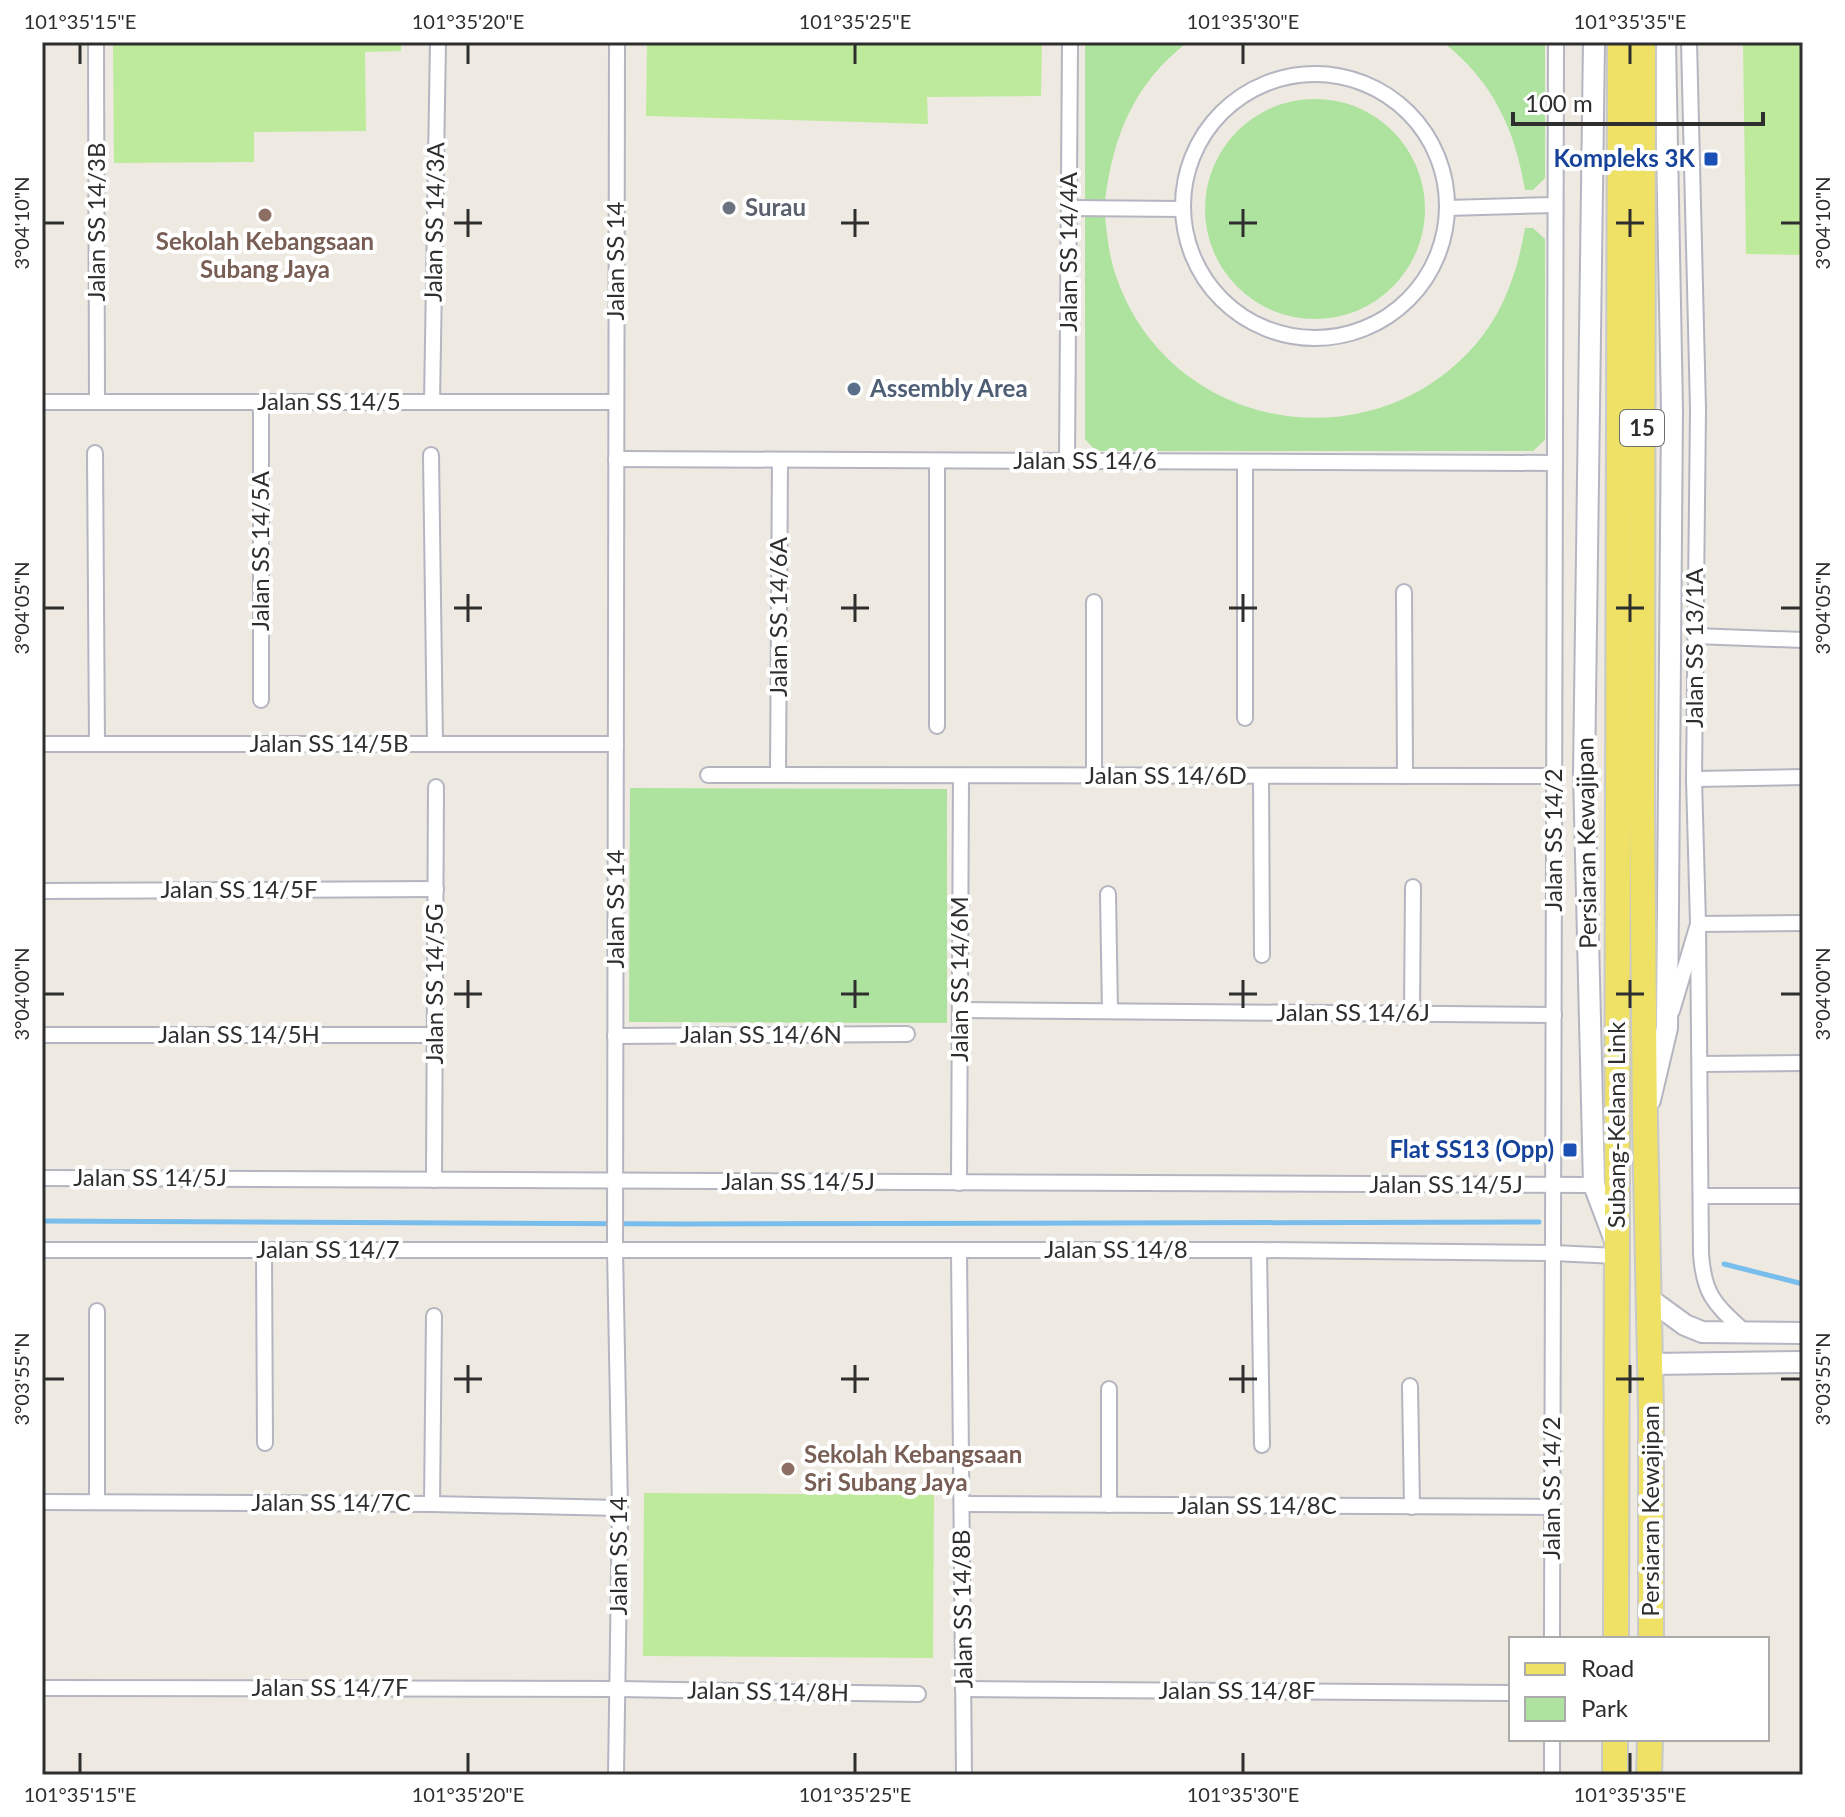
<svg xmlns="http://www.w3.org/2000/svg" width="1845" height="1817" font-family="Lato,sans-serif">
  <rect width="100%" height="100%" fill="#eeeae1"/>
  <g fill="#ade39f">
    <path d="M 1085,42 L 1188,42 C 1134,83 1113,136 1105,201 L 1085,200 Z"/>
    <path d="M 1443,42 L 1545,42 L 1545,178 L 1533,190 L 1525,190 C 1515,128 1492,81 1443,42 Z"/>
    <circle cx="1315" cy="209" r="110"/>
    <path d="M 1085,216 L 1105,216 C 1107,236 1109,256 1116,276 C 1169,431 1370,467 1476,344 C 1504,311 1518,270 1525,228 L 1533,228 L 1545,239 L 1545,440 L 1533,451 L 1096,451 L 1085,439 Z"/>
    <polygon points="630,788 947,789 947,1023 629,1022"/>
  </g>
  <g fill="#beea9c">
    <polygon points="113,42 401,42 401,51 365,52 366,131 254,132 254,162 114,163"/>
    <polygon points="647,42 1042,42 1041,96 927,97 928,124 646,116"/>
    <polygon points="1743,42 1803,42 1803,255 1746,254"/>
    <polygon points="644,1493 934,1495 933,1658 643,1656"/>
  </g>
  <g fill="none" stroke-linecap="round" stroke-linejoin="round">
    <g stroke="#78bdec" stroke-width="5">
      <polyline points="42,1221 683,1224 1539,1222"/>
      <polyline points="1724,1264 1803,1284"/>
    </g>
    <defs>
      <g id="minor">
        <polyline points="96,42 97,402"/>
        <path d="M 1689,42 L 1698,409 L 1694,779 L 1698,924 L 1701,1254 C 1704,1297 1716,1305 1746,1333"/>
        <circle cx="1315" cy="206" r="132"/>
        <polyline points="1070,208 1182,209"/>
        <polyline points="1447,208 1555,205"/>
        <polyline points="42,402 616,402"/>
        <polyline points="261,402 261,700"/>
        <polyline points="432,402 438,42"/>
        <polyline points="95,453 97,744"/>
        <polyline points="431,455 435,744"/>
        <polyline points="616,459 1555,463"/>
        <polyline points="937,461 937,726"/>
        <polyline points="1067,461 1070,42"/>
        <polyline points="1245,462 1245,718"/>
        <polyline points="1404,592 1405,776"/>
        <polyline points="1094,602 1094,776"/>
        <polyline points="1695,636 1803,640"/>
        <polyline points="42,744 616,744"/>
        <polyline points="708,775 1554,776"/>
        <polyline points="778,775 780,460"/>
        <polyline points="1261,776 1262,955"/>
        <polyline points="1694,779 1803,777"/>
        <polyline points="42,891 436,889"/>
        <polyline points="1108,894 1110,1011"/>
        <polyline points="960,1010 1554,1015"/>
        <polyline points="1672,1011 1698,924 1803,923"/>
        <polyline points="1412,1013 1413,887"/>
        <polyline points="42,1035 435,1035"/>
        <polyline points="615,1036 907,1034"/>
        <polyline points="1700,1064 1803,1063"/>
        <polyline points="42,1178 1594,1185"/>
        <polyline points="434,1180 436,787"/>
        <polyline points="959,1183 961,776"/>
        <polyline points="1701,1196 1803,1196"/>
        <polyline points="42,1250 1259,1250 1553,1253 1617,1256"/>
        <polyline points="264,1250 265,1443"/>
        <polyline points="959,1250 964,1775"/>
        <polyline points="1259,1250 1262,1445"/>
        <polyline points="97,1311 97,1502"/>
        <polyline points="1410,1386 1412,1507"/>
        <polyline points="42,1502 432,1504 620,1508"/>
        <polyline points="432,1504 434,1316"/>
        <polyline points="962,1504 1552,1507"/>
        <polyline points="1109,1505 1109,1389"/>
        <polyline points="1552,1639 1556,42"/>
        <polyline points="42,1688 619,1689 918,1694"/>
        <polyline points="963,1689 1511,1693"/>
        <polyline points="616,1775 620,1508 615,1250 617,42"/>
        <polyline points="1552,1775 1552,1739"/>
      </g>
      <g id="secondary">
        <polyline points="1594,42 1584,773 1594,1185 1614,1238"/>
        <polyline points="1650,1100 1667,1028 1672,410 1665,42"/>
        <polyline points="1648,1298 1685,1325 1702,1332 1803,1333"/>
        <polyline points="1650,1364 1803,1362"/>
      </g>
      <g id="primary">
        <polyline points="1642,815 1645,1124 1651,1411 1651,1639"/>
        <polyline points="1616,1639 1618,814"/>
        <polyline points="1615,1775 1615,1739"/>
        <polyline points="1649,1775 1650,1739"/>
      </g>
    </defs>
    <use href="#minor" stroke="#b4b5c0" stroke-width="18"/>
    <use href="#secondary" stroke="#b4b5c0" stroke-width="24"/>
    <use href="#primary" stroke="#c9c9c9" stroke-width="28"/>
    <use href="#minor" stroke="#fff" stroke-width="14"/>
    <use href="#secondary" stroke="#fff" stroke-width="20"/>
    <use href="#primary" stroke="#eee166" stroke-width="24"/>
    <defs>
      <g id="primary-bridge">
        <polyline points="1618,814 1620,42"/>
        <polyline points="1642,815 1643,42"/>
      </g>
    </defs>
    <use href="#primary-bridge" stroke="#c9c9c9" stroke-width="28" stroke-linecap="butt"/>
    <use href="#primary-bridge" stroke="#eee166" stroke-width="24"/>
  </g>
  <path fill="none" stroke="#2e2e2e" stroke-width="3" d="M 80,44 L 80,64M 468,44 L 468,64M 855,44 L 855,64M 1243,44 L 1243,64M 1630,44 L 1630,64M 468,209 L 468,237M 855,209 L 855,237M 1243,209 L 1243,237M 1630,209 L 1630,237M 44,223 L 64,223M 454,223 L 482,223M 841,223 L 869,223M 1229,223 L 1257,223M 1616,223 L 1644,223M 1781,223 L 1801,223M 468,594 L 468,622M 855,594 L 855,622M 1243,594 L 1243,622M 1630,594 L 1630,622M 44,608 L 64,608M 454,608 L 482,608M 841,608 L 869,608M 1229,608 L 1257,608M 1616,608 L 1644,608M 1781,608 L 1801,608M 468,980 L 468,1008M 855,980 L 855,1008M 1243,980 L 1243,1008M 1630,980 L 1630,1008M 44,994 L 64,994M 454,994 L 482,994M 841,994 L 869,994M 1229,994 L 1257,994M 1616,994 L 1644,994M 1781,994 L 1801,994M 468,1365 L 468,1393M 855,1365 L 855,1393M 1243,1365 L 1243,1393M 1630,1365 L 1630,1393M 44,1379 L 64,1379M 454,1379 L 482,1379M 841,1379 L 869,1379M 1229,1379 L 1257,1379M 1616,1379 L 1644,1379M 1781,1379 L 1801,1379M 80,1753 L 80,1773M 468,1753 L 468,1773M 855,1753 L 855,1773M 1243,1753 L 1243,1773M 1630,1753 L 1630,1773"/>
  <g fill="#1a4fb4" stroke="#fff" stroke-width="3">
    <rect x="1703" y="151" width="16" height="16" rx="4"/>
    <rect x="1562" y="1142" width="16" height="16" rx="4"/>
  </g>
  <circle fill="#6b7280" stroke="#fff" stroke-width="3" cx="729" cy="208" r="8"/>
  <g fill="#8d6e63" stroke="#fff" stroke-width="3">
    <circle cx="265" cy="215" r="8"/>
    <circle cx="788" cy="1469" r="8"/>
  </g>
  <circle fill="#5c6f8a" stroke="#fff" stroke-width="3" cx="854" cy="389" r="8"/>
  <g text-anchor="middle" stroke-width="8" stroke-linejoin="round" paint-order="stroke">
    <rect fill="#fff" stroke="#6d6d6d" stroke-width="2" x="1620" y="410" width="44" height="36" rx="6"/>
    <g font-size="22" font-weight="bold" fill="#2e2e2e">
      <text x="1642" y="436">15</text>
    </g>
    <g font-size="24" font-weight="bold" fill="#164399" stroke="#fff" text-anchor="end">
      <text x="1695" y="167">Kompleks 3K</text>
      <text x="1554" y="1158">Flat SS13 (Opp)</text>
    </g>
    <g font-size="24" font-weight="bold" fill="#5b616d" stroke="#fff" text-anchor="start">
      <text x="745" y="216">Surau</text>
    </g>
    <g font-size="24" fill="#2e2e2e" stroke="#fff">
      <text transform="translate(97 222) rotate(-90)" y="8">Jalan SS 14/3B</text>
      <text transform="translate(435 222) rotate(-89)" y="8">Jalan SS 14/3A</text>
      <text transform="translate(1069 252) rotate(-90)" y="8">Jalan SS 14/4A</text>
      <text transform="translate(616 261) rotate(-90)" y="8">Jalan SS 14</text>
      <text x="329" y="410">Jalan SS 14/5</text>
      <text x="1085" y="469">Jalan SS 14/6</text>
      <text transform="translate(261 551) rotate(-90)" y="8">Jalan SS 14/5A</text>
      <text transform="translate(779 617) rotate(-90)" y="8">Jalan SS 14/6A</text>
      <text transform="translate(1695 648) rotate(-90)" y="8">Jalan SS 13/1A</text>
      <text x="329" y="752">Jalan SS 14/5B</text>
      <text x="1166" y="784">Jalan SS 14/6D</text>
      <text transform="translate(1554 840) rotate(-90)" y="8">Jalan SS 14/2</text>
      <text transform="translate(1587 843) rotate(-91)" y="8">Persiaran Kewajipan</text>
      <text x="239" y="898">Jalan SS 14/5F</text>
      <text transform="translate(616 909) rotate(-90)" y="8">Jalan SS 14</text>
      <text transform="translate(960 979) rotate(-90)" y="8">Jalan SS 14/6M</text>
      <text transform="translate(435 984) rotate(-90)" y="8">Jalan SS 14/5G</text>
      <text x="1353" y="1021">Jalan SS 14/6J</text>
      <text x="239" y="1043">Jalan SS 14/5H</text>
      <text x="761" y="1043">Jalan SS 14/6N</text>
      <text transform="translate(1617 1125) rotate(-90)" y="8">Subang-Kelana Link</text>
      <text x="150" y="1186">Jalan SS 14/5J</text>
      <text x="798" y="1190">Jalan SS 14/5J</text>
      <text x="1446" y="1193">Jalan SS 14/5J</text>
      <text x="328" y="1258">Jalan SS 14/7</text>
      <text x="1116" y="1258">Jalan SS 14/8</text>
      <text transform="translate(1552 1488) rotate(-90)" y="8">Jalan SS 14/2</text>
      <text x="331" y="1511">Jalan SS 14/7C</text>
      <text x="1257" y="1514">Jalan SS 14/8C</text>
      <text transform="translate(1651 1511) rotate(-90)" y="8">Persiaran Kewajipan</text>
      <text transform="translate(619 1556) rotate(-90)" y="8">Jalan SS 14</text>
      <text transform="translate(963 1609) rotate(-91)" y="8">Jalan SS 14/8B</text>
      <text x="330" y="1696">Jalan SS 14/7F</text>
      <text x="1237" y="1699">Jalan SS 14/8F</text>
      <text transform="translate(768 1692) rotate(1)" y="8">Jalan SS 14/8H</text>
    </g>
    <g font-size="24" font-weight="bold" fill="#785e54" stroke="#fff">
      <text x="265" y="250">Sekolah Kebangsaan<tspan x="265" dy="28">Subang Jaya</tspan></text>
      <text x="804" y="1463" text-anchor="start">Sekolah Kebangsaan<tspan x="804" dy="28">Sri Subang Jaya</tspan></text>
    </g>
    <g font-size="24" font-weight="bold" fill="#4e5e75" stroke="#fff" text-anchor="start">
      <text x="870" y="397">Assembly Area</text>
    </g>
  </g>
  <rect width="1845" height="1817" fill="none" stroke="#ffffff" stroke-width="88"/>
  <rect x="1509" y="1637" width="260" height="104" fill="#ffffff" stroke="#ababab" stroke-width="2"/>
  <rect x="1525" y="1663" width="40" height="12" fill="#eee166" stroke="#ababab" stroke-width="2"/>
  <text x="1581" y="1677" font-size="24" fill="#2e2e2e">Road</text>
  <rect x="1525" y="1697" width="40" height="24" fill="#ade39f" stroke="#ababab" stroke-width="2"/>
  <text x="1581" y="1717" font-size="24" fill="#2e2e2e">Park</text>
  <path d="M1513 112v12h250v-12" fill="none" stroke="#2e2e2e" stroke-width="4"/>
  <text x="1525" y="112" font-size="24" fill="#2e2e2e" stroke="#ffffff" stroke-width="6" paint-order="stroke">100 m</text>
  <rect x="44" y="44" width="1757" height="1729" fill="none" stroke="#2e2e2e" stroke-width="3"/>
  <g font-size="20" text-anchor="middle" fill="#2e2e2e">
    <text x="80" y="29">101°35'15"E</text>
    <text x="468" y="29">101°35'20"E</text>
    <text x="855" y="29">101°35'25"E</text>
    <text x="1243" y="29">101°35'30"E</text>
    <text x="1630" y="29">101°35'35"E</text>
    <text transform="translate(22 223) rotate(-90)" y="7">3°04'10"N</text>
    <text transform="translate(1823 223) rotate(-90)" y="7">3°04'10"N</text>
    <text transform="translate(22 608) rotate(-90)" y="7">3°04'05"N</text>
    <text transform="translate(1823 608) rotate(-90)" y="7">3°04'05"N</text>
    <text transform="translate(22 994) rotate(-90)" y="7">3°04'00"N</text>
    <text transform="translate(1823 994) rotate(-90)" y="7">3°04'00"N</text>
    <text transform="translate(22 1379) rotate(-90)" y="7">3°03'55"N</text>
    <text transform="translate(1823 1379) rotate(-90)" y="7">3°03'55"N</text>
    <text x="80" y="1802">101°35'15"E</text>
    <text x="468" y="1802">101°35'20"E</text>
    <text x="855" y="1802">101°35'25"E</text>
    <text x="1243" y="1802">101°35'30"E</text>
    <text x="1630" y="1802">101°35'35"E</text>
  </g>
</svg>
